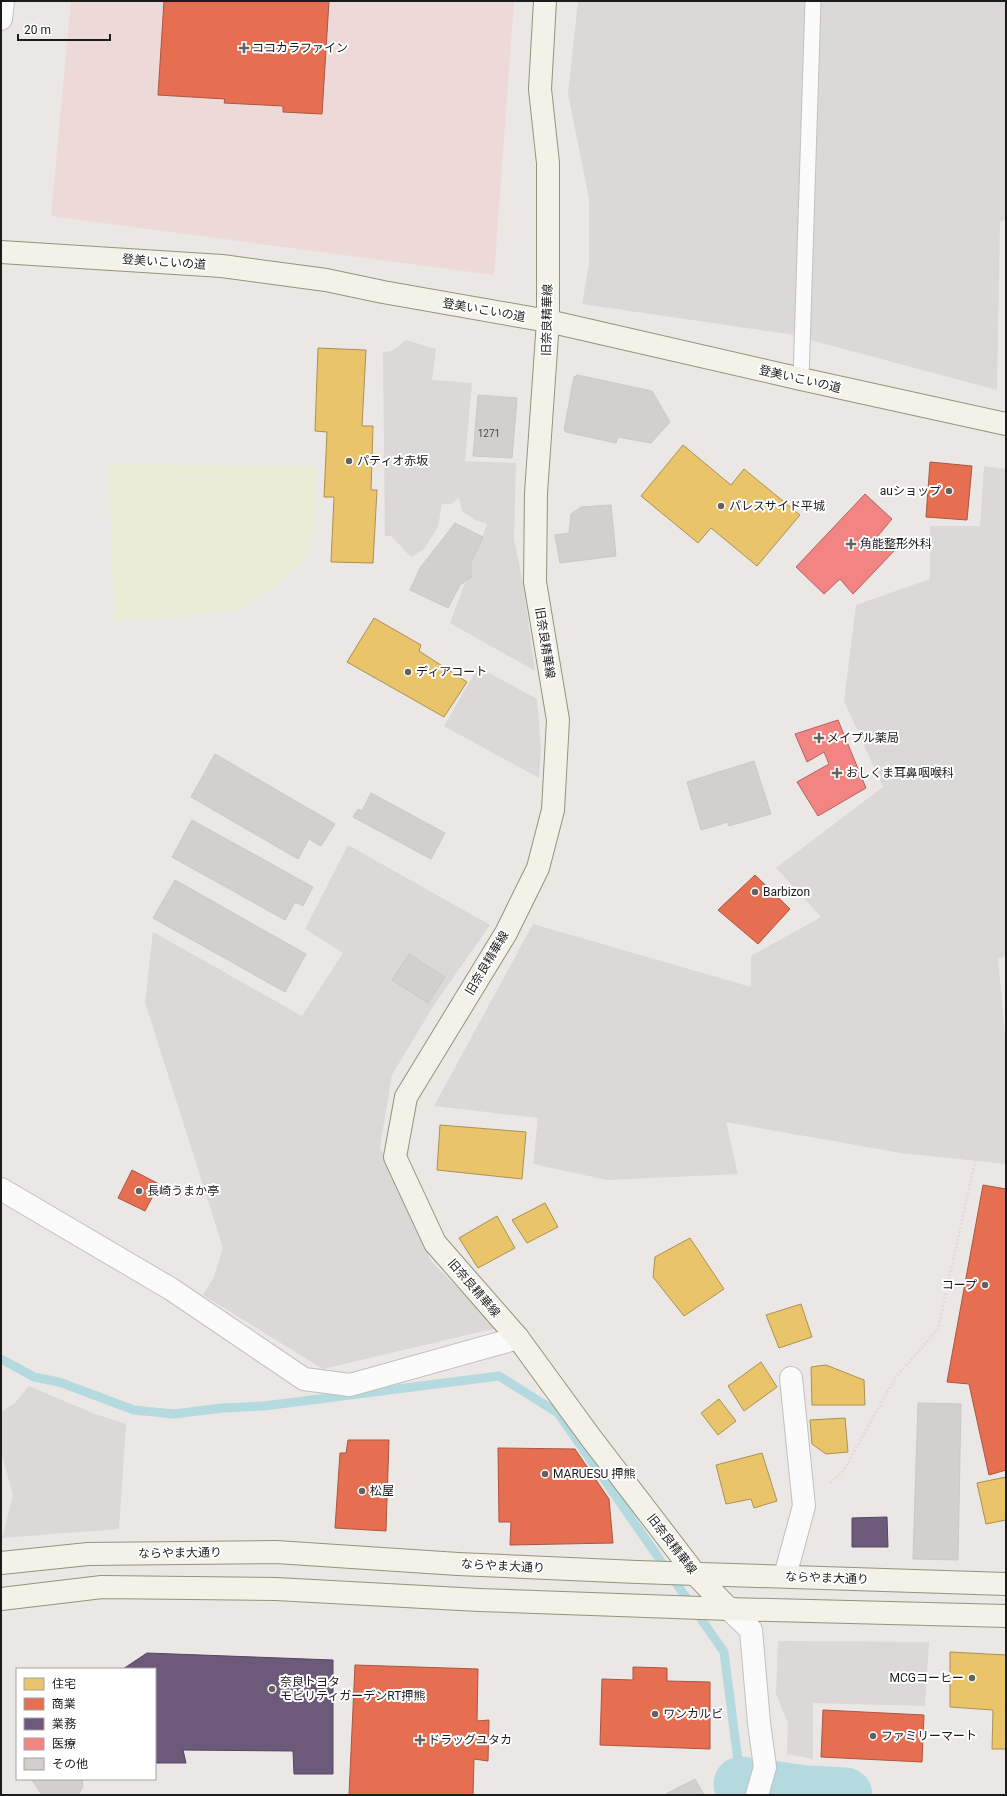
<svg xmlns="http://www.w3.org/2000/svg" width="1007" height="1796" font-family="Roboto,'Noto Sans JP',sans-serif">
  <rect width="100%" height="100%" fill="#eae7e4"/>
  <polygon fill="#edd9d8" points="71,1 514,1 494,275 51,216"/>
  <polygon fill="#ecebd5" points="109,464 317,466 313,535 303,561 277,585 240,609 175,617 114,620"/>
  <g fill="#dad9d7">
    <polygon points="578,1 1006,1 1006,220 1000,221 997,390 788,334 582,304 589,264 589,198 568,94"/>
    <polygon points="406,340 436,349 432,380 472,383 465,461 516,463 514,539 523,584 535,671 450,623 487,524 475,520 462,511 459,498 451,504 442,504 438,527 424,549 411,557 391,536 385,536 383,352 392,351"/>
    <polygon points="984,466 1006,469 1006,956 998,959 1006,1046 1006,1164 901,1153 726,1122 738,1174 607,1180 533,1164 538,1118 434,1106 533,924 751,987 751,956 821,917 776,868 883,787 844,701 856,605 930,579 930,526 980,526"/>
    <polygon points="478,667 537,699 541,747 539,778 444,726"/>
    <polygon points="348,845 490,925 434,1005 392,1075 380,1147 431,1261 497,1328 323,1369 203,1295 214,1277 223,1248 145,1002 153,932 302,1016 343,953 305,929"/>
    <polygon points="29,1386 92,1413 126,1424 119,1529 2,1538 13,1495 1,1452 1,1412 15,1403"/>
    <polygon points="778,1641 929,1642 925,1706 813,1703 813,1759 787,1754 788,1723 776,1694"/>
  </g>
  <g fill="#e9c46a" stroke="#ab9152">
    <polygon points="318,348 366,350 362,426 373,426 371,490 377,490 373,563 331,562 334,497 324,497 327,432 315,431"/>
    <polygon points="683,445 731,485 744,469 800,515 757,566 711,528 698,543 641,496"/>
    <polygon points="374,618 421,645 419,651 467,682 444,717 347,662"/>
    <polygon points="440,1125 526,1132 522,1179 437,1170"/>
    <polygon points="545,1203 558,1227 527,1243 512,1220"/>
    <polygon points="497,1216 515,1248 478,1268 459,1238"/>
    <polygon points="690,1238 724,1289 684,1316 653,1277 655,1257"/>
    <polygon points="801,1304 812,1337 779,1348 766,1315"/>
    <polygon points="761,1362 777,1387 744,1411 728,1386"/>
    <polygon points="826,1365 864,1380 865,1405 812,1405 811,1367"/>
    <polygon points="719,1399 736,1421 718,1435 701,1413"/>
    <polygon points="845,1418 848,1452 826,1454 812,1444 810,1420"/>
    <polygon points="762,1453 777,1501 754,1508 751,1499 726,1504 716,1465"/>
    <polygon points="1006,1477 1006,1520 986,1524 977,1483"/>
    <polygon points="950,1652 1006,1655 1006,1749 992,1749 993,1710 950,1707"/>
  </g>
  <g fill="#e76f51" stroke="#aa5641">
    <polygon points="164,1 329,1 322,114 283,112 283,106 224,103 225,99 158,95"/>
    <polygon points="930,462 972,466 967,520 926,517"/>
    <polygon points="755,875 790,909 758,944 718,910"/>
    <polygon points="132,1170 159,1184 145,1211 118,1198"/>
    <polygon points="983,1185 1006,1189 1006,1470 989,1475 969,1384 947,1382"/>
    <polygon points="348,1440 389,1440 386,1531 335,1528 340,1453 346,1453"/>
    <polygon points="498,1448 575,1449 609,1499 613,1543 510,1545 511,1522 499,1522"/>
    <polygon points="355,1665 478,1669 477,1721 489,1720 488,1761 474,1759 473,1795 349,1795"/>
    <polygon points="633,1667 667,1668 667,1681 710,1682 710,1749 600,1745 602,1679 633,1680"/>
    <polygon points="823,1710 924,1715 922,1762 821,1757"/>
  </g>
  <g fill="#6d597a" stroke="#54465e">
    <polygon points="887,1517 888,1547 852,1547 852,1518"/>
    <polygon points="147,1653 333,1660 333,1774 294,1774 293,1751 183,1750 186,1763 155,1763 155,1669 123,1669"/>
  </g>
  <g fill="#f28482" stroke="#b26463">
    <polygon points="865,494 892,519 877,537 894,551 853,594 840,579 824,594 796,567"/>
    <polygon points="838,720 866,788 818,816 797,782 829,764 824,752 807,762 795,734"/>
  </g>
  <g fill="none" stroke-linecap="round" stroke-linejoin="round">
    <polyline stroke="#b4dae0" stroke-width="9" points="1,1359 34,1377 59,1382 134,1410 174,1414 222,1408 264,1406 499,1376 558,1413 724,1652 741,1784 734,1795"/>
    <polyline stroke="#b4dae0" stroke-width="55" points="741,1784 806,1793 845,1795"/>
  </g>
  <g fill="#d2cfcc" stroke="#cdc8c5">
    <polygon points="577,375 652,391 670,422 651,443 618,437 616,443 566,432 564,430 574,377"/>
    <polygon points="478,395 517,398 512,458 473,456"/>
    <polygon points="611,505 616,556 560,563 555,535 569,533 571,514 581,507"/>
    <polygon points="455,523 483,537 471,563 471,577 460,585 448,608 410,590 420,568"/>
    <polygon points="215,754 335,824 321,846 309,839 298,859 191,797"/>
    <polygon points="754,761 771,814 729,826 728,822 701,830 687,782"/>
    <polygon points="371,793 445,833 431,859 353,817 358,809 362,811"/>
    <polygon points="192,820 313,887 303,906 295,902 285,920 172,857"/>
    <polygon points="175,880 306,954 285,992 153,918"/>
    <polygon points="409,954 445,977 428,1003 392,980"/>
    <polygon points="918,1403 961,1404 958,1560 913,1559"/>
    <polygon points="31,1779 82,1779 83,1787 78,1795 42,1795"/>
    <polygon points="695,1779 704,1795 664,1795"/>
  </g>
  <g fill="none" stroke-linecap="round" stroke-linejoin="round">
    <defs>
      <polyline id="lane" points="801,379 813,1"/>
      <g id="street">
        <polyline points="1,19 3,1"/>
        <polyline points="1,1189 171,1289 304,1379 350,1385 518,1338"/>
        <polyline points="785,1576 804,1506 791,1378"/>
        <polyline points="729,1609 751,1630 759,1723 765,1767 757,1795"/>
      </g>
      <g id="secondary">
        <polyline points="545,1 540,89 548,163 548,321 536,493 535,582 558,720 553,810 538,868 506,933 406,1097 395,1157 435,1243 518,1338 591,1438 696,1575 729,1609"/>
        <polyline points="1,252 222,266 326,280 383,292 548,321 801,379 1006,424"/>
        <polyline points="1,1563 88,1554 276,1552 458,1564 637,1572 1006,1584"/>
        <polyline points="1,1599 102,1587 276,1589 479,1600 729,1609 1006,1616"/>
      </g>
    </defs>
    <use href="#lane" stroke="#c2c1c0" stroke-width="17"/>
    <use href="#street" stroke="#c2c1c0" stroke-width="24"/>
    <use href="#secondary" stroke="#94937c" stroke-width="24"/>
    <polyline stroke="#ead7d6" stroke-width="2.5" stroke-dasharray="2 2" stroke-linecap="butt" points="830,1483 843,1471 896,1377 938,1329 975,1161"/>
    <use href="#lane" stroke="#fcfbfb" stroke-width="15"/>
    <use href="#street" stroke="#fcfbfb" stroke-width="22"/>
    <use href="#secondary" stroke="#f2f2e8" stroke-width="22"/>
  </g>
  <g fill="#636261" stroke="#fff" stroke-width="1.5">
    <path d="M242 42h4v4h4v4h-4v4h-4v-4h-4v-4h4z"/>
    <circle cx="349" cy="461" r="4"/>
    <circle cx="949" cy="491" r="4"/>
    <circle cx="721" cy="506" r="4"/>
    <path d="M849 538h4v4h4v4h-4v4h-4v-4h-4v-4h4z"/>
    <circle cx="408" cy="672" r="4"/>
    <path d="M817 732h4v4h4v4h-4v4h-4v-4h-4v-4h4z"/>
    <path d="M835 767h4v4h4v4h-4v4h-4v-4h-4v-4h4z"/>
    <circle cx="755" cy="892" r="4"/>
    <circle cx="139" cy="1191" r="4"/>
    <circle cx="985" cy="1285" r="4"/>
    <circle cx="545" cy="1474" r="4"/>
    <circle cx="362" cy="1491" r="4"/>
    <circle cx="972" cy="1678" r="4"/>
    <circle cx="272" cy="1689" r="4"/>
    <circle cx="655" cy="1714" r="4"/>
    <circle cx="873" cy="1736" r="4"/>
    <path d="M418 1734h4v4h4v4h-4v4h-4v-4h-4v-4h4z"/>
  </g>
  <g text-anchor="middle" stroke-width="4" stroke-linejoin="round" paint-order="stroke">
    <g font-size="10" fill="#494847">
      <text x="489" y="437">1271</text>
    </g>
    <g font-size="12" fill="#1b1b1b" stroke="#fff" text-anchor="start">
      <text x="252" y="52">ココカラファイン</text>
      <text x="357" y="465">パティオ赤坂</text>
      <text x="941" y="495" text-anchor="end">auショップ</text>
      <text x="729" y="510">パレスサイド平城</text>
      <text x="860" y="548">角能整形外科</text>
      <text x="416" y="676">ディアコート</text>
      <text x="827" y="742">メイプル薬局</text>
      <text x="846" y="777">おしくま耳鼻咽喉科</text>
      <text x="763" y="896">Barbizon</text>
      <text x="147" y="1195">長崎うまか亭</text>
      <text x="977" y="1289" text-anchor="end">コープ</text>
      <text x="553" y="1478">MARUESU 押熊</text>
      <text x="370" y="1495">松屋</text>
      <text x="964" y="1682" text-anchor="end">MCGコーヒー</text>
      <text x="280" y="1686">奈良トヨタ<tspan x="280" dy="14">モビリティガーデンRT押熊</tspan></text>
      <text x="663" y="1718">ワンカルビ</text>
      <text x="881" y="1740">ファミリーマート</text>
      <text x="428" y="1744">ドラッグユタカ</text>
    </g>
    <g font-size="12" fill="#1b1b1b" stroke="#fff">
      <text transform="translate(164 262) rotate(4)" y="4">登美いこいの道</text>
      <text transform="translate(484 310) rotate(10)" y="4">登美いこいの道</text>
      <text transform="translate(547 320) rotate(-89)" y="4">旧奈良精華線</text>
      <text transform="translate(800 379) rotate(13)" y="4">登美いこいの道</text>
      <text transform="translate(545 643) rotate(81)" y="4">旧奈良精華線</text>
      <text transform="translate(487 963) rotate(-59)" y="4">旧奈良精華線</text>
      <text transform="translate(474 1288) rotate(49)" y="4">旧奈良精華線</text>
      <text transform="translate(672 1544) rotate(52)" y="4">旧奈良精華線</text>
      <text transform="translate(180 1553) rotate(-1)" y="4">ならやま大通り</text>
      <text transform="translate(503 1566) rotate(3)" y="4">ならやま大通り</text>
      <text transform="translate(827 1578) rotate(2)" y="4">ならやま大通り</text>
    </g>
  </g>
  <rect width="1007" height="1796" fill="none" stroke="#1b1b1b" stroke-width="4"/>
  <rect x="16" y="1668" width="140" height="112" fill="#ffffff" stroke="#a4a4a4"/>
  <rect x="24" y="1678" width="20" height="12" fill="#e9c46a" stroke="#a4a4a4"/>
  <text x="52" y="1688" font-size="12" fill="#1b1b1b">住宅</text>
  <rect x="24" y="1698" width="20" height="12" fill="#e76f51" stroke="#a4a4a4"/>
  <text x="52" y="1708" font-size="12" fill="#1b1b1b">商業</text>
  <rect x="24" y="1718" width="20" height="12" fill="#6d597a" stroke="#a4a4a4"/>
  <text x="52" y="1728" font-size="12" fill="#1b1b1b">業務</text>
  <rect x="24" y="1738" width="20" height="12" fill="#f28482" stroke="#a4a4a4"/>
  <text x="52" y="1748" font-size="12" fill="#1b1b1b">医療</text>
  <rect x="24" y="1758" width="20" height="12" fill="#d2cfcc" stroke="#a4a4a4"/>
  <text x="52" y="1768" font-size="12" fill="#1b1b1b">その他</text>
  <path d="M18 34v6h92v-6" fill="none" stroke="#1b1b1b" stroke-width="2"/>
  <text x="24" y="34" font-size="12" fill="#1b1b1b" stroke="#ffffff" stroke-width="3" paint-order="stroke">20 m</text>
</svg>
